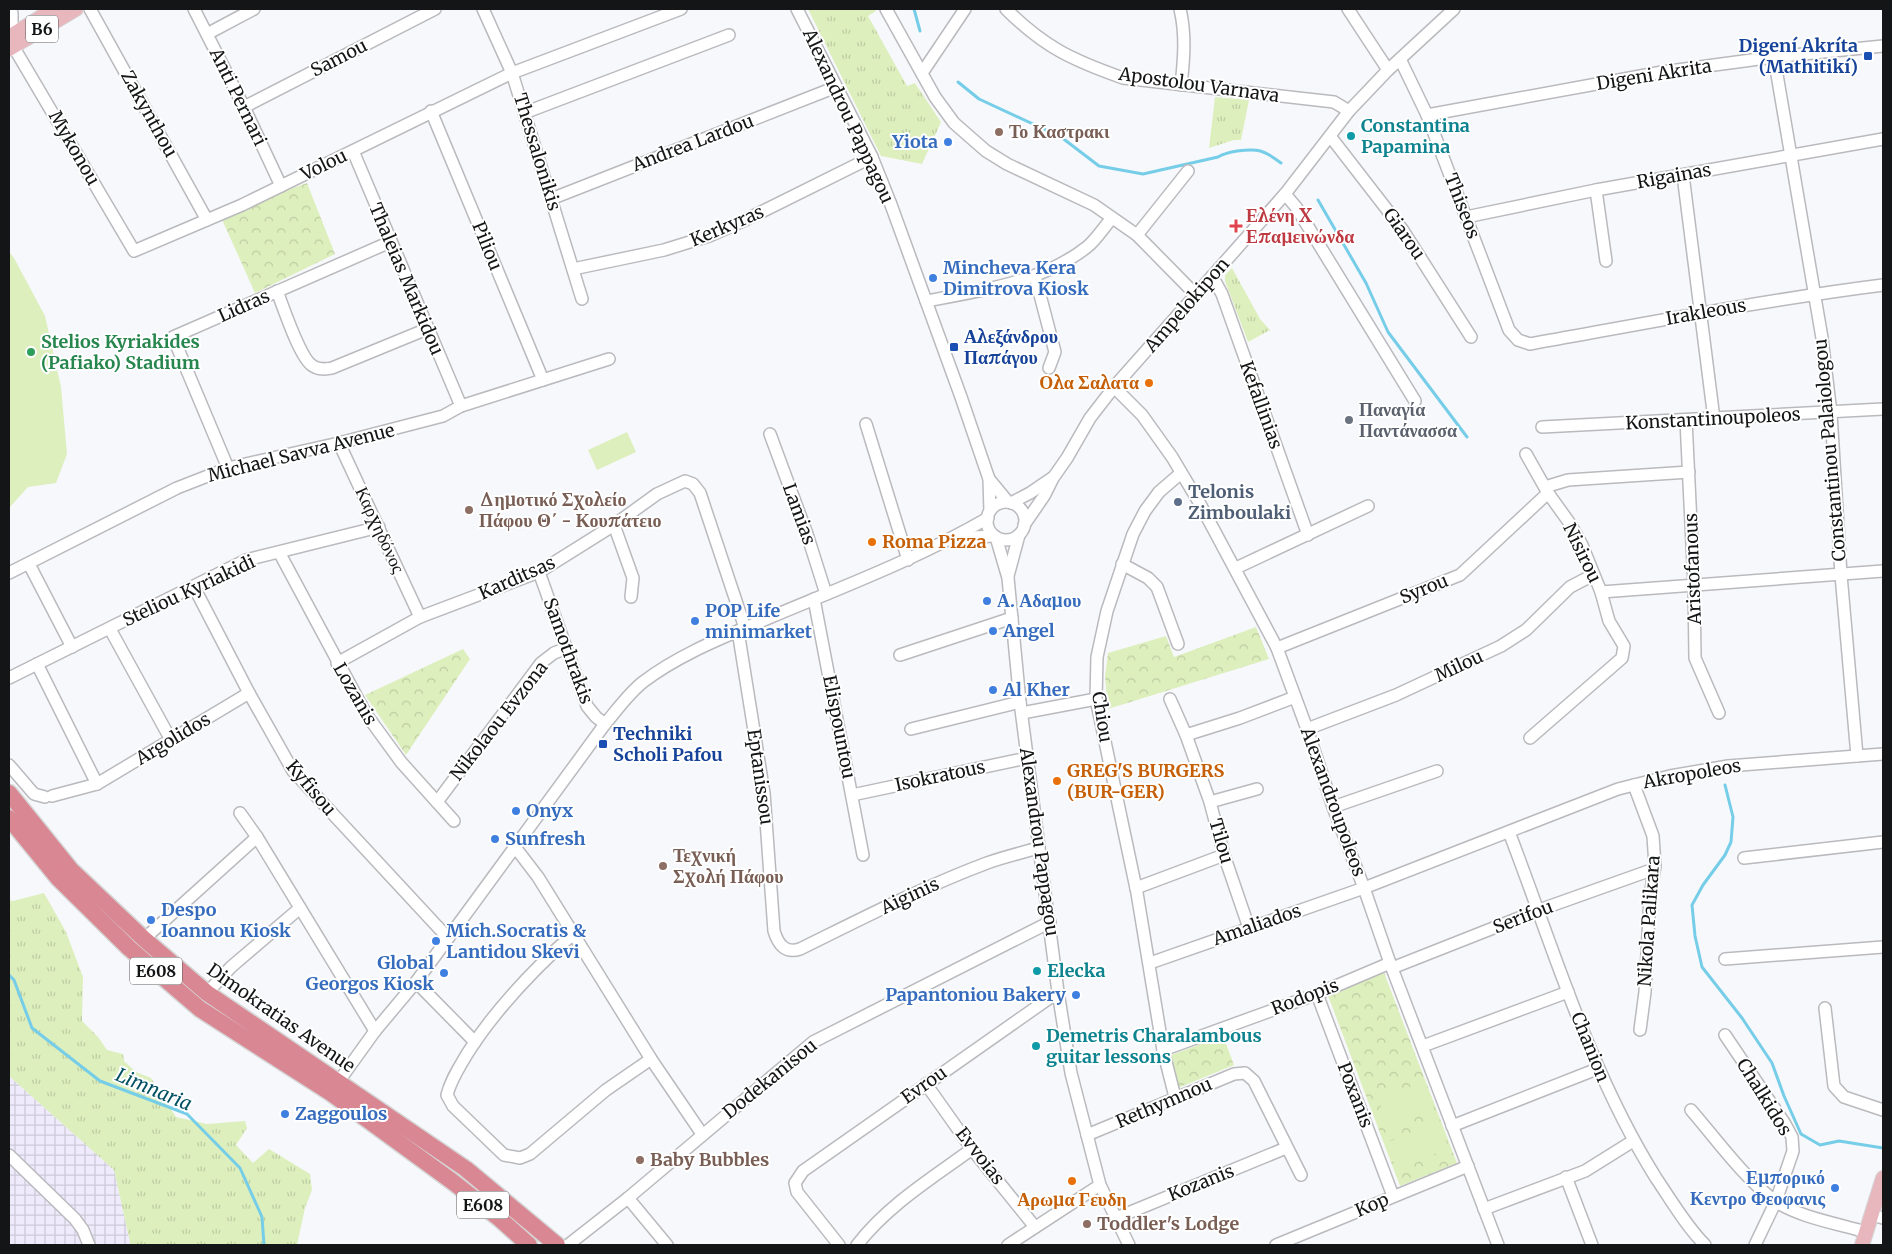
<svg xmlns="http://www.w3.org/2000/svg" width="1892" height="1254" font-family="Merriweather,serif">
  <defs>
    <pattern id="industrial-grid" width="8" height="8" patternUnits="userSpaceOnUse" patternTransform="scale(1.25)"><rect width="8" height="8" fill="#efebfd"/><path d="M0 4h8M4 0v8" fill="none" stroke="#ccc9d8"/></pattern>
    <pattern id="grass-tufts" width="24" height="20" patternUnits="userSpaceOnUse" patternTransform="scale(1.25)"><rect width="24" height="20" fill="#ddefbd"/><path d="M3 7l-1-3M5 7V3M7 7l1-3M15 17l-1-3M17 17v-4M19 17l1-3" fill="none" stroke="#bdcca2"/></pattern>
    <pattern id="park-crowns" width="20" height="18" patternUnits="userSpaceOnUse" patternTransform="scale(1.25)"><rect width="20" height="18" fill="#ddefbd"/><path d="M2 6a3 3 0 1 1 6 0M12 15a3 3 0 1 1 6 0" fill="none" stroke="#bdcca2"/></pattern>
  </defs>
  <rect width="100%" height="100%" fill="#f7f8fc"/>
  <polygon fill="url(#industrial-grid)" points="9,1076 114,1170 130,1242 129,1245 9,1245"/>
  <g fill="url(#grass-tufts)">
    <polygon points="808,9 875,9 876,11 868,16 907,86 915,83 941,122 922,164 881,156"/>
    <polygon points="1215,97 1249,100 1241,140 1234,140 1209,148"/>
    <polygon points="1232,268 1260,319 1270,330 1248,342 1225,281 1225,275"/>
    <polygon points="44,893 66,932 83,977 82,1021 98,1037 107,1050 123,1054 124,1061 136,1072 151,1078 176,1117 207,1124 245,1121 247,1128 236,1145 253,1163 269,1149 310,1174 312,1190 305,1208 297,1245 129,1245 130,1242 114,1170 9,1076 9,900 13,901"/>
  </g>
  <g fill="url(#park-crowns)">
    <polygon points="307,183 335,254 255,293 220,215"/>
    <polygon points="1256,627 1269,659 1108,709 1105,677 1108,653 1166,636 1174,657"/>
    <polygon points="463,649 470,659 406,755 365,695"/>
    <polygon points="1383,970 1457,1163 1400,1186 1327,993"/>
    <polygon points="1223,1036 1234,1065 1178,1088 1171,1055"/>
  </g>
  <g fill="#ddefbd">
    <polygon points="9,252 14,258 45,316 61,387 67,454 56,483 28,487 9,508"/>
    <polygon points="627,432 636,452 597,470 588,450"/>
    <polygon points="1425,1082 1434,1108 1387,1125 1378,1098"/>
    <polygon points="1438,1121 1449,1148 1396,1169 1386,1143"/>
  </g>
  <g fill="none" stroke-linecap="round" stroke-linejoin="round">
    <g stroke="#76cde8" stroke-width="3">
      <polyline points="914,9 920,31"/>
      <path d="M 958,82 L 979,99 L 1061,137 L 1099,166 L 1143,174 L 1218,157 C 1225,153 1230,152 1237,151 C 1258,148 1264,150 1281,163"/>
      <polyline points="1318,200 1366,283 1388,332 1467,437"/>
      <polyline points="1725,785 1733,817 1731,842 1725,855 1703,885 1692,905 1695,936 1702,967 1742,1018 1772,1063 1784,1096 1801,1134 1820,1145 1839,1141 1883,1148"/>
      <polyline points="9,975 14,980 32,1028 100,1081 187,1114 240,1168 262,1217 264,1245"/>
    </g>
    <defs>
      <g id="minor">
        <polyline points="90,9 207,220"/>
        <polyline points="194,9 244,107 281,186"/>
        <polyline points="483,9 512,73 582,299"/>
        <polyline points="797,9 872,157 890,202 961,397 989,479 990,511"/>
        <polyline points="886,9 935,97 954,123 986,151 1007,164 1094,205 1137,235 1195,294"/>
        <path d="M 1006,9 C 1044,47 1072,60 1123,78 L 1334,102 L 1349,111"/>
        <path d="M 1180,9 C 1186,34 1184,59 1181,85"/>
        <polyline points="1348,9 1388,70"/>
        <polyline points="207,34 254,9"/>
        <polyline points="12,35 12,13"/>
        <polyline points="13,46 134,251 242,205 512,73 681,9"/>
        <polyline points="1774,57 1822,338 1831,413 1841,575 1857,756"/>
        <path d="M 1400,59 L 1427,115 L 1509,330 L 1518,340 L 1530,344 C 1647,323 1765,300 1883,285"/>
        <polyline points="922,73 965,9"/>
        <polyline points="244,107 435,9"/>
        <polyline points="431,111 543,380"/>
        <polyline points="524,113 729,35"/>
        <polyline points="1427,115 1662,72 1774,57 1883,46"/>
        <polyline points="1330,136 1402,229 1471,337"/>
        <polyline points="353,151 461,406"/>
        <polyline points="1683,175 1714,419"/>
        <polyline points="1596,190 1606,261"/>
        <polyline points="1285,194 1296,207 1415,401"/>
        <polyline points="551,199 836,87"/>
        <polyline points="1466,217 1596,190 1883,139"/>
        <polyline points="1137,235 1188,171"/>
        <polyline points="573,269 664,250 709,236 745,220 872,157"/>
        <polyline points="1035,276 1055,352 1049,368"/>
        <polyline points="1212,276 1222,294 1308,535"/>
        <path d="M 277,291 C 283,306 300,359 313,366 C 319,370 325,369 332,368 L 427,329"/>
        <path d="M 926,301 C 980,291 1043,282 1087,247 C 1096,240 1104,227 1112,218"/>
        <polyline points="1114,387 1142,415 1172,457 1200,504 1277,648 1307,729 1333,807 1364,888 1390,963 1498,1245"/>
        <polyline points="1686,420 1694,586 1695,658 1719,713"/>
        <polyline points="866,424 908,560"/>
        <polyline points="1542,427 1883,409"/>
        <polyline points="770,434 807,534 826,594"/>
        <polyline points="339,443 420,617"/>
        <polyline points="1526,454 1548,493 1571,525 1582,545 1601,592 1609,621 1624,646 1622,658 1530,738"/>
        <polyline points="228,468 173,337 390,242"/>
        <polyline points="989,479 1008,502"/>
        <polyline points="1545,487 1568,480 1689,472"/>
        <circle cx="1006" cy="521" r="19"/>
        <polyline points="1011,503 1030,493 1052,478"/>
        <polyline points="614,525 633,578 631,597"/>
        <polyline points="1024,525 1044,496 1053,478 1067,458 1090,418 1114,387 1285,194 1349,111 1388,70 1454,9"/>
        <polyline points="996,537 1008,578 1020,702 1058,992 1071,1073 1100,1185 1129,1245"/>
        <polyline points="954,538 994,536"/>
        <polyline points="279,552 366,714 401,762 454,821"/>
        <polyline points="29,564 72,647"/>
        <polyline points="1122,564 1148,578 1157,587 1178,644"/>
        <polyline points="1236,568 1368,506"/>
        <polyline points="539,572 587,706 596,717 605,724"/>
        <polyline points="9,573 177,488 228,468 339,443 443,416 461,406 609,359"/>
        <polyline points="1008,576 1019,535"/>
        <polyline points="194,587 249,693 293,771 448,938"/>
        <polyline points="1601,592 1883,571"/>
        <polyline points="814,599 863,855"/>
        <polyline points="110,629 171,740"/>
        <path d="M 738,631 L 764,793 L 774,931 C 778,944 785,954 800,949 C 861,919 923,887 987,863 C 1004,857 1021,853 1038,848"/>
        <polyline points="1277,648 1460,575 1548,493"/>
        <polyline points="900,655 1012,618"/>
        <polyline points="337,663 420,617 539,572 614,525 657,494 685,481 693,484 700,493 745,628"/>
        <polyline points="37,664 97,784 249,693"/>
        <polyline points="9,678 246,560 379,527"/>
        <polyline points="1170,699 1186,735 1210,802 1224,855 1249,928"/>
        <polyline points="1022,713 1096,699"/>
        <polyline points="911,729 1020,702"/>
        <polyline points="1307,729 1396,695 1501,646 1526,630 1570,587 1593,575"/>
        <polyline points="1186,735 1240,718 1295,697"/>
        <polyline points="9,765 34,794 45,797"/>
        <polyline points="1634,785 1653,836 1655,866 1650,896 1645,992 1640,1030"/>
        <polyline points="852,795 1027,758"/>
        <polyline points="52,796 97,784"/>
        <polyline points="437,802 541,663 554,653 567,648"/>
        <polyline points="1210,802 1257,789"/>
        <polyline points="1333,807 1437,771"/>
        <polyline points="240,813 257,837 375,1031"/>
        <path d="M 1509,832 C 1554,949 1589,1071 1656,1178 C 1671,1200 1686,1226 1705,1245"/>
        <polyline points="515,847 538,877 651,1059 702,1134"/>
        <polyline points="1744,858 1883,842"/>
        <polyline points="1136,888 1224,855"/>
        <path d="M 573,934 C 533,970 496,1008 467,1054 C 459,1068 451,1079 447,1095 L 453,1106 L 504,1155 L 520,1158 L 530,1154 L 606,1090 L 651,1059"/>
        <polyline points="144,939 257,837"/>
        <polyline points="1725,959 1883,947"/>
        <polyline points="1150,963 1364,888 1618,789 1670,776 1728,766 1883,754"/>
        <polyline points="1392,968 1539,910 1654,869"/>
        <polyline points="416,982 475,1042"/>
        <polyline points="207,993 231,967 300,908"/>
        <polyline points="1317,994 1393,1196"/>
        <polyline points="1825,1008 1834,1086 1844,1097 1883,1110"/>
        <polyline points="1725,1035 1785,1124 1792,1137 1793,1151 1776,1201 1755,1245"/>
        <polyline points="1423,1046 1568,992"/>
        <polyline points="1163,1050 1317,994 1390,963"/>
        <polyline points="926,1084 972,1149 1035,1227"/>
        <path d="M 334,1088 L 375,1031 L 416,982 L 605,724 C 617,710 628,694 643,682 C 681,653 727,636 771,617 C 845,586 919,558 988,518"/>
        <polyline points="1175,1097 1163,1050 1137,893 1096,699 1097,657 1107,611 1133,534 1145,511 1159,492 1181,473"/>
        <path d="M 1691,1110 C 1716,1139 1745,1179 1775,1201 C 1798,1217 1839,1224 1866,1232"/>
        <polyline points="1452,1126 1597,1069"/>
        <polyline points="1087,1135 1234,1074 1245,1073 1254,1081 1301,1175"/>
        <polyline points="9,1155 75,1219 83,1230 89,1245"/>
        <polyline points="1566,1177 1592,1245"/>
        <polyline points="628,1198 667,1245"/>
        <polyline points="1484,1209 1585,1171 1633,1141"/>
        <polyline points="1872,1215 1883,1218"/>
        <polyline points="1116,1218 1286,1148"/>
        <polyline points="568,1245 628,1198 813,1042 1050,922"/>
        <polyline points="839,1245 797,1192 795,1183 803,1171 1058,992"/>
        <path d="M 857,1245 C 888,1205 932,1178 972,1149"/>
        <polyline points="1008,1245 1100,1185"/>
        <polyline points="1276,1245 1468,1166"/>
      </g>
      <g id="major">
        <polyline points="9,37 54,9"/>
        <polyline points="9,49 76,9"/>
        <polyline points="1862,1245 1883,1178"/>
      </g>
      <g id="highway">
        <polyline points="9,793 71,870 144,939 207,993 466,1169 557,1245"/>
        <polyline points="9,818 58,878 129,948 200,1009 331,1093 453,1182 500,1219 529,1245"/>
      </g>
    </defs>
    <use href="#minor" stroke="#bababe" stroke-width="14"/>
    <use href="#major" stroke="#d5d5d5" stroke-width="16"/>
    <use href="#highway" stroke="#d5d5d5" stroke-width="19"/>
    <use href="#minor" stroke="#fff" stroke-width="11"/>
    <use href="#major" stroke="#e8b7be" stroke-width="14"/>
    <use href="#highway" stroke="#d98792" stroke-width="16"/>
  </g>
  <g fill="#1a4fb4" stroke="#fff" stroke-width="2">
    <rect x="1863" y="51" width="10" height="10" rx="2.5"/>
    <rect x="949" y="342" width="10" height="10" rx="2.5"/>
    <rect x="598" y="739" width="10" height="10" rx="2.5"/>
  </g>
  <g fill="#8d6e63" stroke="#fff" stroke-width="2">
    <circle cx="999" cy="132" r="5"/>
    <circle cx="469" cy="510" r="5"/>
    <circle cx="663" cy="866" r="5"/>
    <circle cx="640" cy="1160" r="5"/>
    <circle cx="1087" cy="1224" r="5"/>
  </g>
  <g fill="#0f9aa8" stroke="#fff" stroke-width="2">
    <circle cx="1351" cy="136" r="5"/>
    <circle cx="1037" cy="971" r="5"/>
    <circle cx="1036" cy="1046" r="5"/>
  </g>
  <g fill="#3f7fe0" stroke="#fff" stroke-width="2">
    <circle cx="948" cy="142" r="5"/>
    <circle cx="933" cy="278" r="5"/>
    <circle cx="987" cy="601" r="5"/>
    <circle cx="695" cy="621" r="5"/>
    <circle cx="993" cy="631" r="5"/>
    <circle cx="993" cy="690" r="5"/>
    <circle cx="516" cy="811" r="5"/>
    <circle cx="495" cy="839" r="5"/>
    <circle cx="151" cy="920" r="5"/>
    <circle cx="436" cy="941" r="5"/>
    <circle cx="444" cy="973" r="5"/>
    <circle cx="1076" cy="995" r="5"/>
    <circle cx="285" cy="1114" r="5"/>
    <circle cx="1835" cy="1188" r="5"/>
  </g>
  <path fill="#e0444e" stroke="#fff" stroke-width="2" d="M1233.5 218.5h5v5h5v5h-5v5h-5v-5h-5v-5h5z"/>
  <circle fill="#2e9e5b" stroke="#fff" stroke-width="2" cx="31" cy="352" r="5"/>
  <g fill="#e8710a" stroke="#fff" stroke-width="2">
    <circle cx="1149" cy="383" r="5"/>
    <circle cx="872" cy="542" r="5"/>
    <circle cx="1057" cy="781" r="5"/>
    <circle cx="1072" cy="1181" r="5"/>
  </g>
  <circle fill="#6b7280" stroke="#fff" stroke-width="2" cx="1349" cy="420" r="5"/>
  <circle fill="#5c6f8a" stroke="#fff" stroke-width="2" cx="1178" cy="502" r="5"/>
  <g text-anchor="middle" stroke-width="4" stroke-linejoin="round" paint-order="stroke">
    <g fill="#fff" stroke="#5a5b5c" stroke-width="1">
      <rect x="26" y="15.5" width="32" height="27" rx="4"/>
      <rect x="130" y="957.5" width="52" height="27" rx="4"/>
      <rect x="457" y="1191.5" width="52" height="27" rx="4"/>
    </g>
    <g font-size="16" font-weight="bold" fill="#141516">
      <text x="42" y="35">B6</text>
      <text x="156" y="977">E608</text>
      <text x="483" y="1211">E608</text>
    </g>
    <g font-size="18" font-weight="bold" fill="#164399" stroke="#fff" text-anchor="start">
      <text x="1858" y="52" text-anchor="end">Digení Akríta<tspan x="1858" dy="21">(Mathitikí)</tspan></text>
      <text x="964" y="343">Αλεξάνδρου<tspan x="964" dy="21">Παπάγου</tspan></text>
      <text x="613" y="740">Techniki<tspan x="613" dy="21">Scholi Pafou</tspan></text>
    </g>
    <g font-size="18" fill="#141516" stroke="#fff">
      <text transform="translate(339 58) rotate(-27)" y="6">Samou</text>
      <text transform="translate(1654 75) rotate(-9)" y="6">Digeni Akrita</text>
      <text transform="translate(1199 85) rotate(8)" y="6">Apostolou Varnava</text>
      <text transform="translate(238 97) rotate(64)" y="6">Anti Pernari</text>
      <text transform="translate(149 114) rotate(61)" y="6">Zakynthou</text>
      <text transform="translate(848 116) rotate(65)" y="6">Alexandrou Pappagou</text>
      <text transform="translate(693 143) rotate(-21)" y="6">Andrea Lardou</text>
      <text transform="translate(74 148) rotate(60)" y="6">Mykonou</text>
      <text transform="translate(537 152) rotate(73)" y="6">Thessalonikis</text>
      <text transform="translate(324 165) rotate(-26)" y="6">Volou</text>
      <text transform="translate(1674 176) rotate(-10)" y="6">Rigainas</text>
      <text transform="translate(1462 206) rotate(69)" y="6">Thiseos</text>
      <text transform="translate(727 226) rotate(-23)" y="6">Kerkyras</text>
      <text transform="translate(1404 234) rotate(55)" y="6">Giarou</text>
      <text transform="translate(487 246) rotate(68)" y="6">Piliou</text>
      <text transform="translate(406 279) rotate(67)" y="6">Thaleias Markidou</text>
      <text transform="translate(1187 305) rotate(-49)" y="6">Ampelokipon</text>
      <text transform="translate(244 306) rotate(-24)" y="6">Lidras</text>
      <text transform="translate(1706 312) rotate(-10)" y="6">Irakleous</text>
      <text transform="translate(1261 405) rotate(70)" y="6">Kefallinias</text>
      <text transform="translate(1713 419) rotate(-3)" y="6">Konstantinoupoleos</text>
      <text transform="translate(1830 450) rotate(-95)" y="6">Constantinou Palaiologou</text>
      <text transform="translate(301 453) rotate(-14)" y="6">Michael Savva Avenue</text>
      <text transform="translate(799 514) rotate(70)" y="6">Lamias</text>
      <text transform="translate(380 530) rotate(65)" y="6">Καρχηδόνος</text>
      <text transform="translate(1582 553) rotate(64)" y="6">Nisirou</text>
      <text transform="translate(1693 569) rotate(-92)" y="6">Aristofanous</text>
      <text transform="translate(517 578) rotate(-24)" y="6">Karditsas</text>
      <text transform="translate(1424 589) rotate(-22)" y="6">Syrou</text>
      <text transform="translate(189 591) rotate(-25)" y="6">Steliou Kyriakidi</text>
      <text transform="translate(568 651) rotate(70)" y="6">Samothrakis</text>
      <text transform="translate(1459 666) rotate(-25)" y="6">Milou</text>
      <text transform="translate(355 694) rotate(60)" y="6">Lozanis</text>
      <text transform="translate(1102 717) rotate(81)" y="6">Chiou</text>
      <text transform="translate(499 721) rotate(-52)" y="6">Nikolaou Evzona</text>
      <text transform="translate(839 727) rotate(79)" y="6">Elispountou</text>
      <text transform="translate(173 739) rotate(-31)" y="6">Argolidos</text>
      <text transform="translate(1692 774) rotate(-10)" y="6">Akropoleos</text>
      <text transform="translate(940 776) rotate(-12)" y="6">Isokratous</text>
      <text transform="translate(760 777) rotate(82)" y="6">Eptanissou</text>
      <text transform="translate(311 788) rotate(50)" y="6">Kyfisou</text>
      <text transform="translate(1333 802) rotate(70)" y="6">Alexandroupoleos</text>
      <text transform="translate(1221 841) rotate(74)" y="6">Tilou</text>
      <text transform="translate(1039 842) rotate(82)" y="6">Alexandrou Pappagou</text>
      <text transform="translate(910 896) rotate(-25)" y="6">Aiginis</text>
      <text transform="translate(1523 917) rotate(-21)" y="6">Serifou</text>
      <text transform="translate(1649 921) rotate(-86)" y="6">Nikola Palikara</text>
      <text transform="translate(1257 925) rotate(-19)" y="6">Amaliados</text>
      <text transform="translate(1305 997) rotate(-21)" y="6">Rodopis</text>
      <text transform="translate(281 1018) rotate(35)" y="6">Dimokratias Avenue</text>
      <text transform="translate(1590 1047) rotate(68)" y="6">Chanion</text>
      <text transform="translate(770 1079) rotate(-39)" y="6">Dodekanisou</text>
      <text transform="translate(924 1085) rotate(-35)" y="6">Evrou</text>
      <text transform="translate(1355 1095) rotate(69)" y="6">Poxanis</text>
      <text transform="translate(1764 1097) rotate(58)" y="6">Chalkidos</text>
      <text transform="translate(1164 1103) rotate(-23)" y="6">Rethymnou</text>
      <text transform="translate(980 1156) rotate(52)" y="6">Evvoias</text>
      <text transform="translate(1201 1183) rotate(-22)" y="6">Kozanis</text>
      <text transform="translate(1372 1205) rotate(-23)" y="6">Kop</text>
    </g>
    <g font-size="18" font-weight="bold" fill="#0d838f" stroke="#fff" text-anchor="start">
      <text x="1361" y="132">Constantina<tspan x="1361" dy="21">Papamina</tspan></text>
      <text x="1047" y="977">Elecka</text>
      <text x="1046" y="1042">Demetris Charalambous<tspan x="1046" dy="21">guitar lessons</tspan></text>
    </g>
    <g font-size="18" font-weight="bold" fill="#785e54" stroke="#fff" text-anchor="start">
      <text x="1009" y="138">Το Καστρακι</text>
      <text x="479" y="506">Δημοτικό Σχολείο<tspan x="479" dy="21">Πάφου Θ΄ - Κουπάτειο</tspan></text>
      <text x="673" y="862">Τεχνική<tspan x="673" dy="21">Σχολή Πάφου</tspan></text>
      <text x="650" y="1166">Baby Bubbles</text>
      <text x="1097" y="1230">Toddler's Lodge</text>
    </g>
    <g font-size="18" font-weight="bold" fill="#366cbe" stroke="#fff" text-anchor="start">
      <text x="938" y="148" text-anchor="end">Yiota</text>
      <text x="943" y="274">Mincheva Kera<tspan x="943" dy="21">Dimitrova Kiosk</tspan></text>
      <text x="997" y="607">Α. Αδαμου</text>
      <text x="705" y="617">POP Life<tspan x="705" dy="21">minimarket</tspan></text>
      <text x="1003" y="637">Angel</text>
      <text x="1003" y="696">Al Kher</text>
      <text x="526" y="817">Onyx</text>
      <text x="505" y="845">Sunfresh</text>
      <text x="161" y="916">Despo<tspan x="161" dy="21">Ioannou Kiosk</tspan></text>
      <text x="446" y="937">Mich.Socratis &amp;<tspan x="446" dy="21">Lantidou Skevi</tspan></text>
      <text x="434" y="969" text-anchor="end">Global<tspan x="434" dy="21">Georgos Kiosk</tspan></text>
      <text x="1066" y="1001" text-anchor="end">Papantoniou Bakery</text>
      <text x="295" y="1120">Zaggoulos</text>
      <text x="1825" y="1184" text-anchor="end">Εμπορικό<tspan x="1825" dy="21">Κεντρο Φεοφανις</tspan></text>
    </g>
    <g font-size="18" font-weight="bold" fill="#be3a42" stroke="#fff" text-anchor="start">
      <text x="1246" y="222">Ελένη Χ<tspan x="1246" dy="21">Επαμεινώνδα</tspan></text>
    </g>
    <g font-size="18" font-weight="bold" fill="#27864d" stroke="#fff" text-anchor="start">
      <text x="41" y="348">Stelios Kyriakides<tspan x="41" dy="21">(Pafiako) Stadium</tspan></text>
    </g>
    <g font-size="18" font-weight="bold" fill="#c56008" stroke="#fff" text-anchor="start">
      <text x="1139" y="389" text-anchor="end">Ολα Σαλατα</text>
      <text x="882" y="548">Roma Pizza</text>
      <text x="1067" y="777">GREG'S BURGERS<tspan x="1067" dy="21">(BUR-GER)</tspan></text>
      <text x="1072" y="1206" text-anchor="middle">Αρωμα Γευδη</text>
    </g>
    <g font-size="18" font-weight="bold" fill="#5b616d" stroke="#fff" text-anchor="start">
      <text x="1359" y="416">Παναγία<tspan x="1359" dy="21">Παντάνασσα</tspan></text>
    </g>
    <g font-size="18" font-weight="bold" fill="#4e5e75" stroke="#fff" text-anchor="start">
      <text x="1188" y="498">Telonis<tspan x="1188" dy="21">Zimboulaki</tspan></text>
    </g>
    <g font-size="19" font-style="italic" fill="#005062" stroke="#fff">
      <text transform="translate(154 1089) rotate(23)" y="7">Limnaria</text>
    </g>
  </g>
  <rect width="1892" height="1254" fill="none" stroke="#141516" stroke-width="20"/>
</svg>
